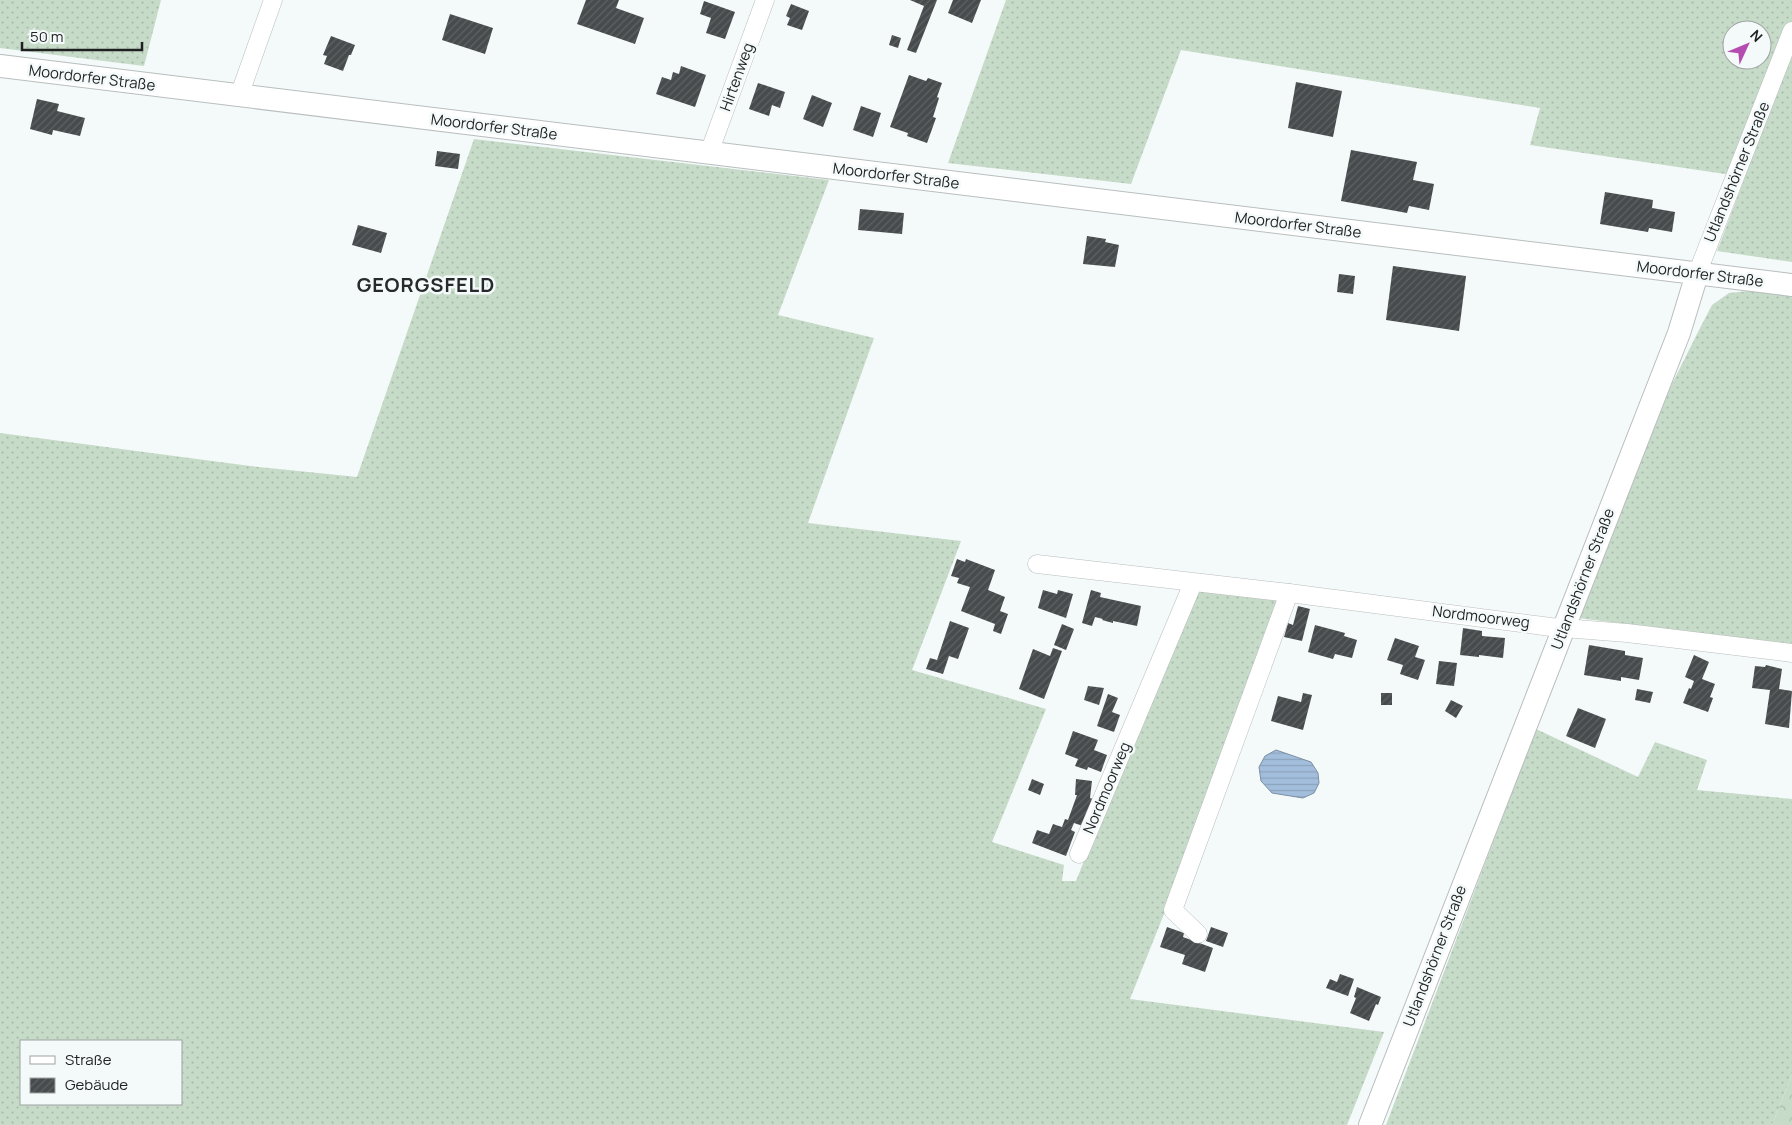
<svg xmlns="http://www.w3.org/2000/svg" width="1792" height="1125" font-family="Manrope,sans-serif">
  <defs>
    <pattern id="grass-dots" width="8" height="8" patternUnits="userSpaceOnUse" patternTransform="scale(1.25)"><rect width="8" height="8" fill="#c7dbc9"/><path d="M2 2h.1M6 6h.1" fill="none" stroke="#aabcac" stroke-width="1.8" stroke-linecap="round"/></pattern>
    <pattern id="forest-crowns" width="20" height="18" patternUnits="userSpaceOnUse" patternTransform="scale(1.25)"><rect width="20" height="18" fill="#c7dbc9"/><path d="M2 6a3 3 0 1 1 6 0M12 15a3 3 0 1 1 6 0" fill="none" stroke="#aabcac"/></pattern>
    <pattern id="water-rules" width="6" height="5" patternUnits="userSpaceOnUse" patternTransform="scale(1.25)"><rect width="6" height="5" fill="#a3bedc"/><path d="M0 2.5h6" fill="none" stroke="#8ca3bc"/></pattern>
    <pattern id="building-hatch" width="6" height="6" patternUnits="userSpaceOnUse" patternTransform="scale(1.25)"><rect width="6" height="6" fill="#484b4d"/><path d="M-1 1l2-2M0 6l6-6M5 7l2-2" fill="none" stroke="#5f6263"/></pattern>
  </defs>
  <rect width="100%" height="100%" fill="#f4f9f9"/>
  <g fill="url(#grass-dots)" fill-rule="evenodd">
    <polygon points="0,0 161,0 144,66 0,48"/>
    <path d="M 1006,0 L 1792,0 L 1792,262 L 1717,251 L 1745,177 L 1530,145 L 1540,108 L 1181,50 L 1131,184 L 948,163 ZM 1732,30 L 1762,30 L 1762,60 L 1732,60 Z"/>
    <path d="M 474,139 L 829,180 L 778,315 L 874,338 L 808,523 L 961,541 L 912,670 L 1046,709 L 992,842 L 1064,865 L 1062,881 L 1076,881 L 1192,592 L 1206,591 L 1283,597 L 1168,904 L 1130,999 L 1384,1032 L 1347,1125 L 0,1125 L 0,433 L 250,466 L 357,477 ZM 21,1041 L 181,1041 L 181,1104 L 21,1104 Z"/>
    <polygon points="1749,291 1792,296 1792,645 1578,618 1670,388 1699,330 1712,305 1729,293"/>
    <polygon points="1536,729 1638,777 1655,742 1707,760 1697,790 1792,799 1792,1075 1772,1125 1386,1125"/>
  </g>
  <polygon fill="url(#forest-crowns)" points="1792,1075 1792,1125 1772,1125"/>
  <polygon fill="url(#water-rules)" stroke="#7b8fa4" points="1276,750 1311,762 1318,773 1319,783 1314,793 1303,798 1272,793 1261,781 1259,767 1265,756"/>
  <g fill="url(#building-hatch)">
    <polygon points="586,0 619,0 616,8 644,18 635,44 577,24"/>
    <polygon points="910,0 937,0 916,53 907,50 924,6"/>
    <polygon points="953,0 981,0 972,23 948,13"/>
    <polygon points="704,1 735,12 725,39 706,33 711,18 700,14"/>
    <polygon points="791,4 809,11 802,30 787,25 790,18 786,16"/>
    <polygon points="450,14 493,28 485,54 442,40"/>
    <polygon points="892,35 901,38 898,48 889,45"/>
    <polygon points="331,36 355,45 351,55 349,55 343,71 324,64 327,56 323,55"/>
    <polygon points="681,66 706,75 695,107 656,94 662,77 671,80 673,72 679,74"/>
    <polygon points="909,75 926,81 928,78 942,83 937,97 939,98 933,117 936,118 927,143 907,136 908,133 890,127"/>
    <polygon points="1296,82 1342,91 1333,137 1288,128"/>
    <polygon points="758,83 785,92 780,108 772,105 769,116 749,109"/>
    <polygon points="812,95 832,103 823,127 803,119"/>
    <polygon points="37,99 59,104 57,111 85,118 80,136 53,130 52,135 30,129"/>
    <polygon points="861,106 881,113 873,137 853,130"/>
    <polygon points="1351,150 1417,162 1413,180 1434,184 1429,210 1409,206 1407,213 1341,201"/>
    <polygon points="437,151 460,154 458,169 435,166"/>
    <polygon points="1605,192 1653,200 1652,208 1675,212 1672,232 1649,228 1648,232 1600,224"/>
    <polygon points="860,209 904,213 902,234 858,230"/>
    <polygon points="358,225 387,233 381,253 352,245"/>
    <polygon points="1087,236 1106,239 1105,242 1119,245 1115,267 1083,264"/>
    <polygon points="1393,266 1466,276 1459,331 1386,320"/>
    <polygon points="1339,274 1355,276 1353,294 1337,292"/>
    <polygon points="957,559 965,562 966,559 995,570 988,590 1005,597 1000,611 1008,614 1001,634 993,631 995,624 961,611 970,587 957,583 959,578 951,576"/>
    <polygon points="1043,590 1057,594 1058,590 1073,594 1066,618 1038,608"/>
    <polygon points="1091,590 1101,593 1100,597 1141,606 1137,626 1113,621 1113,623 1102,620 1103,619 1095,617 1092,626 1082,623"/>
    <polygon points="1298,606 1310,609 1302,641 1284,637 1288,623 1293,625"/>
    <polygon points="950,621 969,628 958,659 949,656 943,674 926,669 930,658 937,660"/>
    <polygon points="1062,624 1074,629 1066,650 1054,645"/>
    <polygon points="1315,625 1345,633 1344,636 1357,640 1352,658 1335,654 1333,659 1308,652"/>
    <polygon points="1463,628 1482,631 1482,636 1505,638 1503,658 1479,655 1479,657 1460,655"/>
    <polygon points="1395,638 1419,646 1415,657 1425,660 1418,680 1400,674 1403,665 1387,660"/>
    <polygon points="1589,645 1625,651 1625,655 1643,658 1639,680 1621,677 1621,681 1584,675"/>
    <polygon points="1053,648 1062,651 1044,699 1019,689 1033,649 1050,656"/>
    <polygon points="1694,655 1709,662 1702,679 1715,684 1710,697 1713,698 1708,712 1683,703 1689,688 1691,689 1694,681 1685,677"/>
    <polygon points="1439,661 1457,663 1454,686 1436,684"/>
    <polygon points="1766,665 1782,669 1779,689 1792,691 1789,728 1765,724 1770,690 1752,688 1755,666 1765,667"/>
    <polygon points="1088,686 1104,688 1099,705 1084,700"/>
    <polygon points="1637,689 1653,692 1650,703 1635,700"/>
    <polygon points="1303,693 1312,695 1303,730 1271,721 1278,696 1301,702"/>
    <rect x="1381" y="693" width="11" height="12"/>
    <polygon points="1108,694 1118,698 1112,712 1120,715 1114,732 1097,726"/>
    <polygon points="1451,700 1463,706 1456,718 1445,711"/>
    <polygon points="1578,708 1606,719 1595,748 1566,736"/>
    <polygon points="1073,731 1098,740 1094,750 1107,755 1101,772 1088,767 1087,770 1075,766 1078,759 1065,754"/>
    <polygon points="1032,779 1044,784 1040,795 1028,790"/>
    <polygon points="1076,779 1092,781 1090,798 1093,799 1083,826 1074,823 1071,830 1075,832 1066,856 1032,843 1037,830 1049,834 1053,824 1062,827 1065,819 1068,820 1077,795 1075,795"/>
    <polygon points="1167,927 1184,933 1183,937 1213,948 1205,972 1182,964 1185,955 1160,947"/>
    <polygon points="1211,927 1228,933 1223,947 1206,941"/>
    <polygon points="1340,974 1354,979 1348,996 1326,988 1330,979 1337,982"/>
    <polygon points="1357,987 1381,997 1378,1005 1376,1004 1369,1021 1350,1013 1356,998 1354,997"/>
  </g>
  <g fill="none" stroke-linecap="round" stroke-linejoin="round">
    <defs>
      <g id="minor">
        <polyline points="239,96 273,0"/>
        <polyline points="709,153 765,0"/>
        <polyline points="1697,274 1792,31"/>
        <polyline points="1037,564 1289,593 1551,627 1627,633 1792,653"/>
        <polyline points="1079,854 1193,583"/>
        <polyline points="1198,934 1173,910 1289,593"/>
      </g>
      <g id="tertiary">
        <polyline points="0,66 1792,285"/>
        <polyline points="1370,1125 1679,333 1697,274"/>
      </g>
    </defs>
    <use href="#minor" stroke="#b9bebe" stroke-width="19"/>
    <use href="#tertiary" stroke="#b9bebe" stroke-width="24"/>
    <use href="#minor" stroke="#fff" stroke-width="18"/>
    <use href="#tertiary" stroke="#fff" stroke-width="22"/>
  </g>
  <g text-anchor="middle" stroke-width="5" stroke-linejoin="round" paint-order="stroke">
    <g font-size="15" fill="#1f2121" stroke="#f4f9f9">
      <text transform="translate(737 77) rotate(-70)" y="5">Hirtenweg</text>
      <text transform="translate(92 78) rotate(7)" y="5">Moordorfer Straße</text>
      <text transform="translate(494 127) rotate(7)" y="5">Moordorfer Straße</text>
      <text transform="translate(1737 172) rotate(-68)" y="5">Utlandshörner Straße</text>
      <text transform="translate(896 176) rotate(7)" y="5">Moordorfer Straße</text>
      <text transform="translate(1298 225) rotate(7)" y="5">Moordorfer Straße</text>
      <text transform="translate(1700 274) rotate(7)" y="5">Moordorfer Straße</text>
      <text transform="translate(1583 579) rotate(-69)" y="5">Utlandshörner Straße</text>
      <text transform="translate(1481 617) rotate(7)" y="5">Nordmoorweg</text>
      <text transform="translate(1107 788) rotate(-67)" y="5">Nordmoorweg</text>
      <text transform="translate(1435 956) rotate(-69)" y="5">Utlandshörner Straße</text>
    </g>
    <g font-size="20" font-weight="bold" letter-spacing="1" fill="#272a2a" stroke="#f4f9f9">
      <text x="426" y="292">GEORGSFELD</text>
    </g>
  </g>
  <rect x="20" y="1040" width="162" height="65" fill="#f4f9f9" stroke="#9fa3a3"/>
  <rect x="30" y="1056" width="25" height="8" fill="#ffffff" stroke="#9fa3a3"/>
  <text x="65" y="1065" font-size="15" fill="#1f2121">Straße</text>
  <rect x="30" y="1078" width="25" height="15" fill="url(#building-hatch)" stroke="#9fa3a3"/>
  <text x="65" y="1090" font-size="15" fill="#1f2121">Gebäude</text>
  <g transform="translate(1747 45) rotate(46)"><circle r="24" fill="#f4f9f9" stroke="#9fa3a3"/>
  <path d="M0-4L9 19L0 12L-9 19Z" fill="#b54db0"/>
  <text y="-8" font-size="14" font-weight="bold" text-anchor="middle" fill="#1f2121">N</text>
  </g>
  <path d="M22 42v8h120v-8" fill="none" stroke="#1f2121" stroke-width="2.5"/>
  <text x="30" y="42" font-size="15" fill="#1f2121" stroke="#f4f9f9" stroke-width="4" paint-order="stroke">50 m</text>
</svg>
